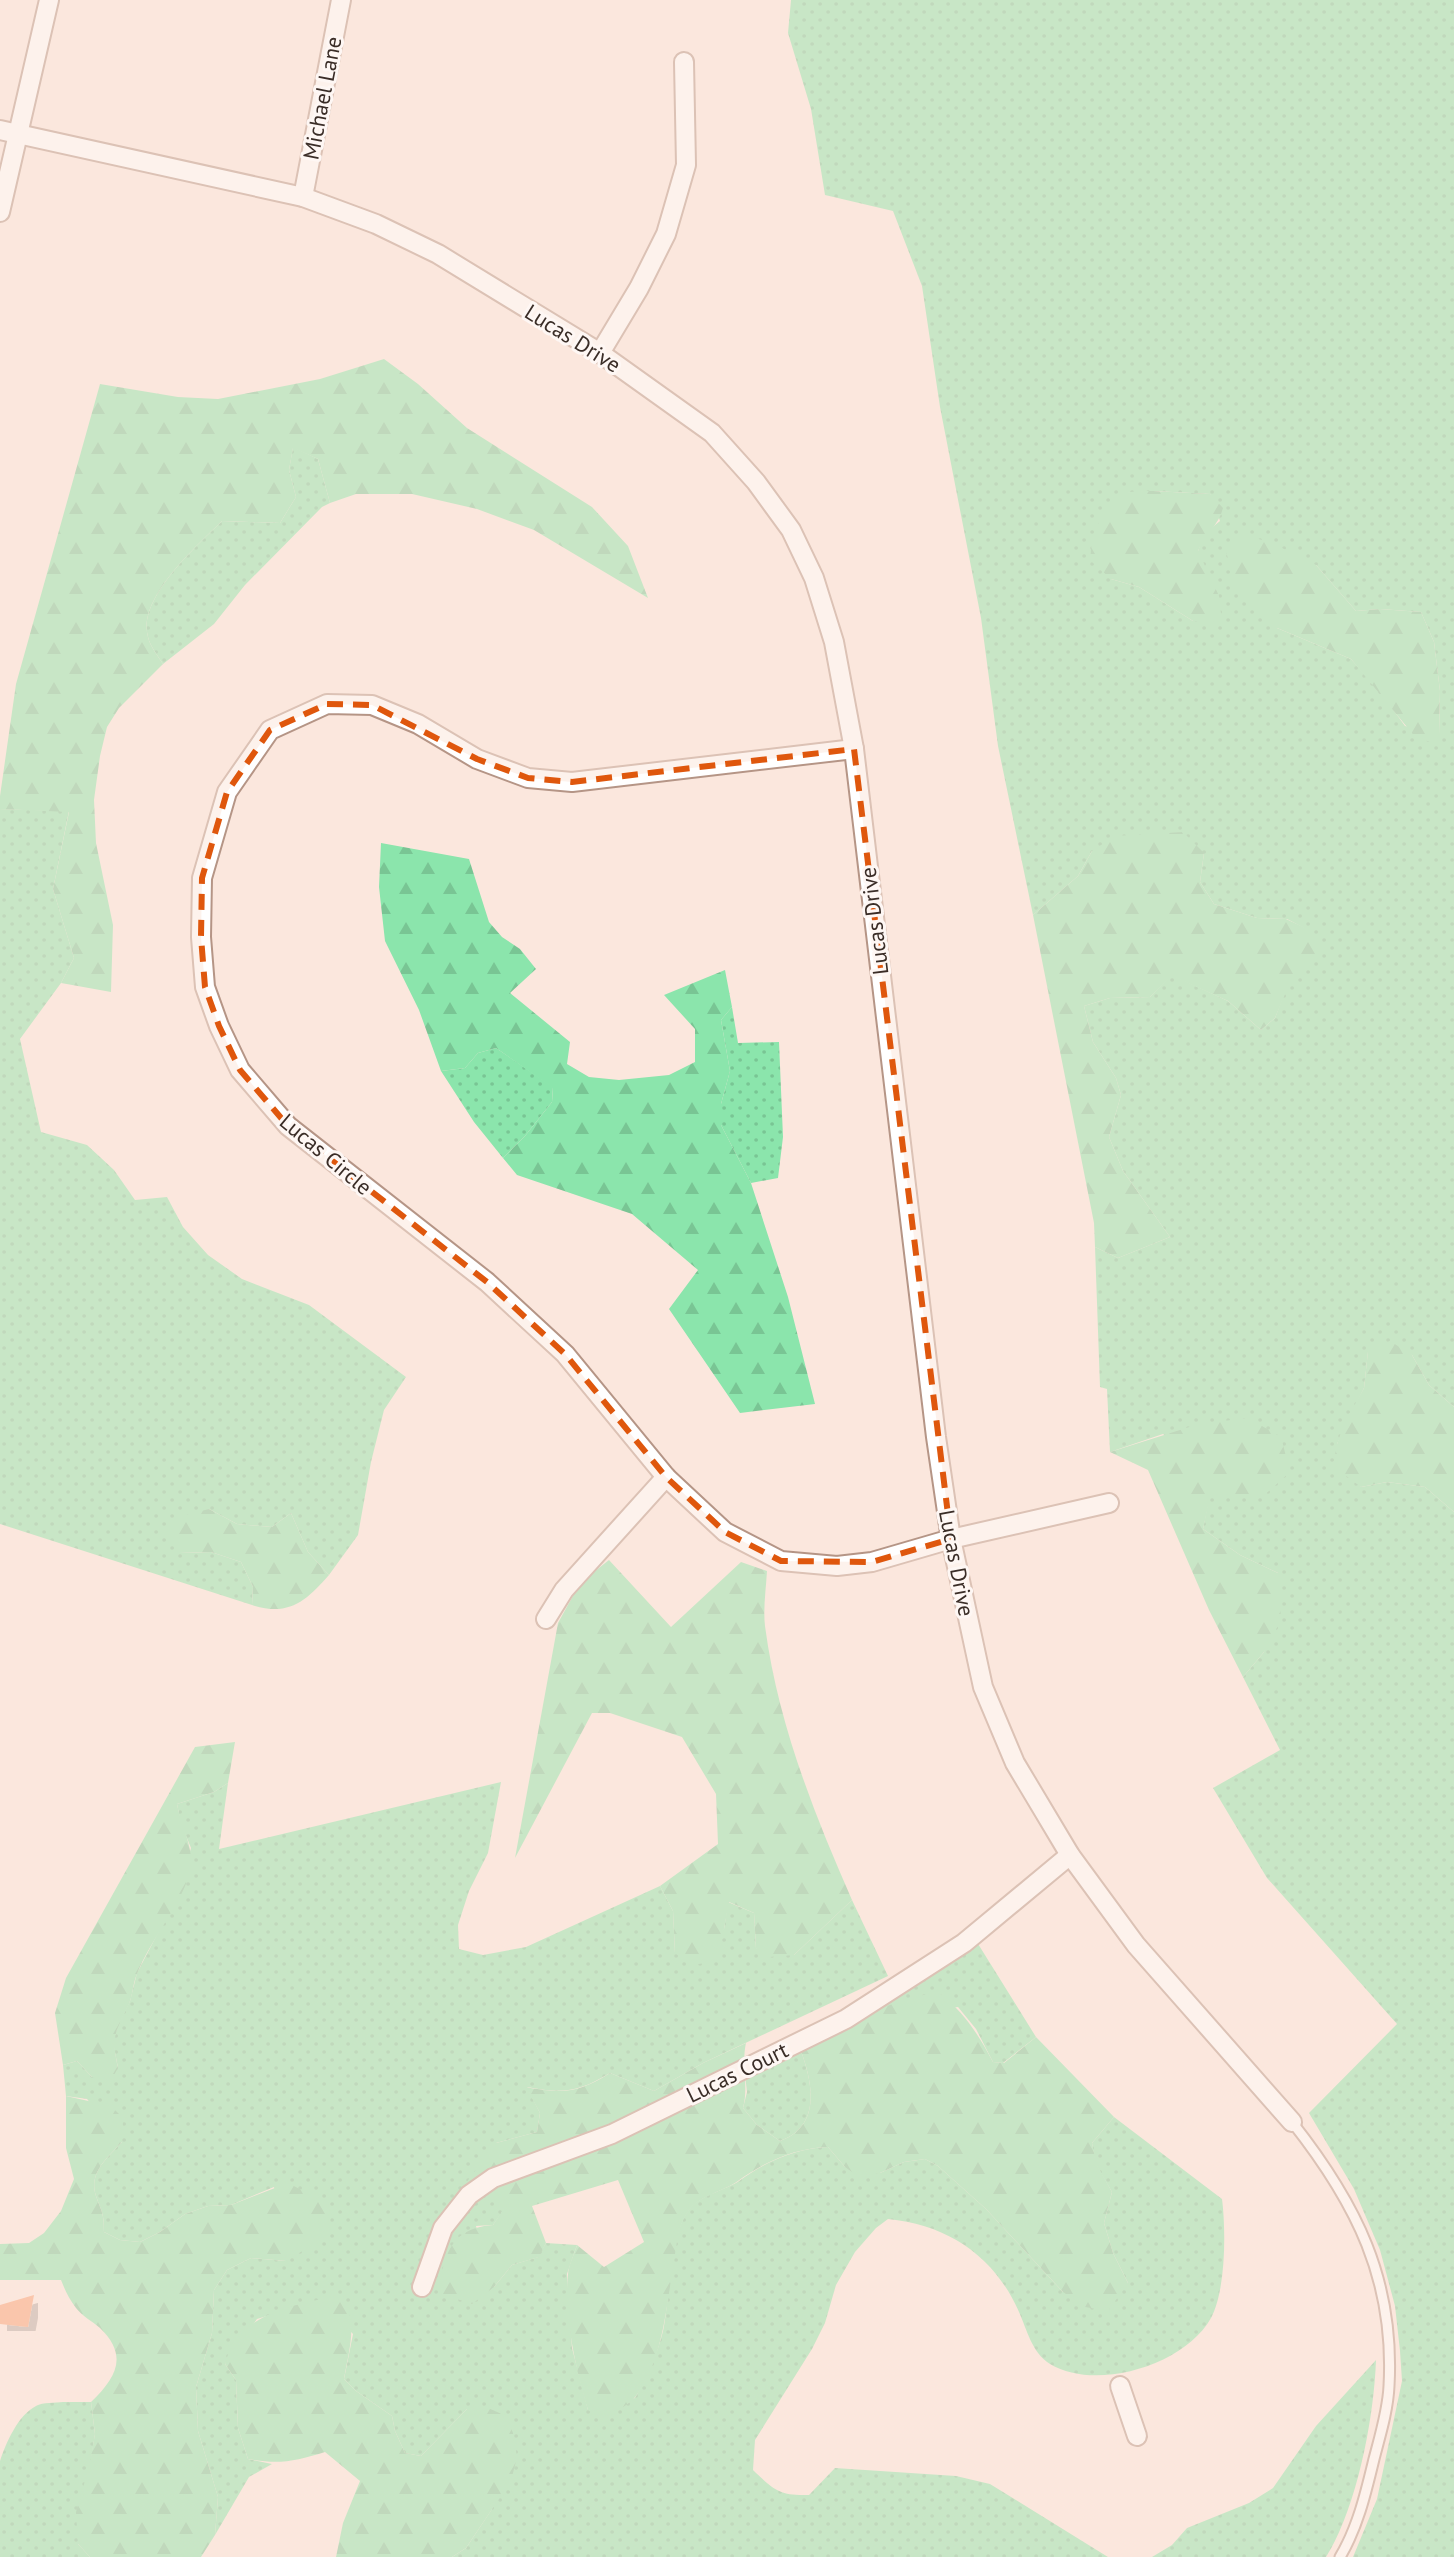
<svg xmlns="http://www.w3.org/2000/svg" width="1454" height="2557" font-family="'PT Sans',sans-serif">
  <defs>
    <pattern id="grass-dots" width="8" height="8" patternUnits="userSpaceOnUse" patternTransform="scale(2)"><rect width="8" height="8" fill="#8be5ac"/><path d="M2 2h.1M6 6h.1" fill="none" stroke="#79c594" stroke-width="1.8" stroke-linecap="round"/></pattern>
    <pattern id="forest-firs" width="22" height="20" patternUnits="userSpaceOnUse" patternTransform="scale(2)"><rect width="22" height="20" fill="#8be5ac"/><path d="M5 1l3.5 6h-7zM16 11l3.5 6h-7z" fill="#79c594"/></pattern>
    <filter id="shadow"><feDropShadow dx="7" dy="7" stdDeviation="0" flood-color="#0004"/></filter>
  </defs>
  <rect width="100%" height="100%" fill="#fbe7dd"/>
  <g fill="url(#grass-dots)" fill-rule="evenodd">
    <path d="M 791,0 L 1454,0 L 1454,1407 L 1429,1385 L 1412,1355 L 1368,1352 L 1364,1388 L 1337,1444 L 1361,1487 L 1387,1482 L 1425,1487 L 1454,1512 L 1454,2557 L 1353,2557 L 1377,2499 L 1402,2381 L 1400,2351 L 1395,2306 L 1380,2250 L 1354,2189 L 1309,2113 L 1397,2024 L 1267,1878 L 1213,1788 L 1280,1750 L 1243,1677 L 1264,1652 L 1278,1573 L 1240,1555 L 1203,1529 L 1209,1498 L 1261,1498 L 1163,1434 L 1110,1452 L 1107,1389 L 1100,1387 L 1095,1247 L 1118,1258 L 1170,1237 L 1123,1171 L 1109,1137 L 1121,1095 L 1116,1078 L 1093,1042 L 1084,1006 L 1110,998 L 1150,997 L 1172,975 L 1228,1001 L 1261,1030 L 1275,1018 L 1308,930 L 1287,919 L 1257,918 L 1214,904 L 1200,882 L 1204,853 L 1092,851 L 1078,876 L 1033,915 L 998,746 L 981,618 L 940,407 L 922,286 L 893,211 L 825,195 L 811,109 L 788,33 ZM 1153,491 L 1210,494 L 1220,521 L 1204,534 L 1198,551 L 1193,621 L 1139,587 L 1111,579 L 1128,493 ZM 1316,565 L 1356,611 L 1380,609 L 1421,612 L 1434,642 L 1440,691 L 1439,734 L 1405,726 L 1382,694 L 1351,659 L 1277,628 Z"/>
    <path d="M 293,447 L 318,459 L 330,503 L 322,507 L 245,585 L 214,624 L 163,664 C 158,656 150,646 148,637 C 137,598 197,546 222,521 L 280,523 L 296,497 L 289,470 Z"/>
    <polygon points="0,809 69,811 53,889 74,958 61,983 20,1039 41,1132 87,1145 114,1170 135,1200 167,1197 183,1227 208,1255 242,1279 309,1305 406,1377 384,1410 371,1462 358,1535 329,1575 308,1552 291,1513 272,1527 237,1524 209,1509 180,1553 211,1552 241,1562 253,1587 252,1605 0,1524"/>
    <polygon points="732,1007 738,1043 779,1042 783,1137 778,1178 751,1183 721,1125 721,1104 730,1071 721,1020"/>
    <polygon points="496,1048 553,1087 552,1102 525,1136 503,1158 474,1122 441,1071 465,1068 478,1053"/>
    <path d="M 501,1782 L 488,1853 L 469,1891 L 458,1925 L 459,1949 L 483,1955 L 526,1947 L 660,1886 L 673,1911 L 675,1953 L 724,1929 L 728,1902 L 754,1913 L 756,1948 L 794,1955 L 852,1900 L 888,1976 L 703,2063 L 654,2091 L 610,2073 C 579,2092 562,2094 527,2087 L 540,2113 L 537,2132 L 496,2143 L 505,2208 L 493,2225 L 476,2226 L 494,2287 L 512,2265 L 538,2257 L 546,2243 L 577,2245 L 567,2274 L 572,2348 L 588,2410 L 635,2398 C 647,2377 657,2355 663,2331 C 670,2299 669,2231 691,2207 C 702,2195 725,2190 739,2181 C 765,2162 796,2148 828,2147 L 845,2167 L 880,2173 L 904,2162 L 925,2159 L 938,2166 L 986,2209 L 1063,2292 L 1128,2283 L 1113,2253 L 1104,2223 L 1112,2192 L 1095,2163 L 1092,2143 L 1114,2117 L 1222,2199 C 1226,2230 1226,2290 1211,2318 C 1185,2365 1096,2392 1050,2364 C 1032,2353 1027,2330 1019,2312 C 995,2257 949,2225 888,2219 L 876,2228 L 855,2252 L 836,2285 L 825,2323 L 812,2349 L 755,2440 L 753,2470 C 774,2490 779,2496 809,2495 L 835,2468 L 956,2476 L 990,2484 L 1108,2557 L 452,2557 L 466,2548 L 492,2509 L 467,2409 L 421,2456 L 405,2453 L 395,2431 L 392,2416 L 356,2391 L 344,2379 L 353,2334 L 320,2300 L 257,2319 L 225,2364 L 236,2380 L 238,2428 L 248,2459 L 272,2464 L 249,2477 L 215,2535 L 218,2497 L 198,2431 L 196,2387 L 212,2333 L 214,2290 L 227,2270 L 251,2258 L 286,2261 L 274,2187 L 231,2205 L 208,2206 L 185,2214 L 160,2232 L 140,2242 L 120,2240 L 104,2232 C 104,2213 102,2213 96,2196 C 88,2173 108,2157 122,2142 L 87,2099 L 66,2096 L 63,2065 L 77,2061 L 92,2077 L 118,2068 L 113,2042 L 118,2025 L 130,2001 L 137,1973 L 173,1904 L 191,1848 L 181,1824 L 177,1804 L 214,1792 L 228,1783 L 219,1849 Z"/>
    <polygon points="975,1939 1036,2037 1003,2063 993,2062 976,2029 958,2007 859,2021"/>
    <path d="M 801,2051 C 813,2084 821,2126 780,2141 L 757,2125 L 743,2108 L 747,2092 L 745,2075 Z"/>
    <path d="M 1376,2360 C 1374,2418 1357,2508 1326,2557 L 1152,2557 L 1172,2545 L 1187,2528 L 1249,2503 L 1273,2488 L 1316,2426 Z"/>
    <path d="M 63,2402 L 91,2402 L 95,2434 L 78,2544 L 90,2557 L 0,2557 L 0,2461 C 6,2443 18,2415 36,2406 C 43,2402 55,2403 63,2402 Z"/>
  </g>
  <g fill="url(#forest-firs)">
    <path d="M 384,359 L 418,384 L 467,428 L 592,507 L 628,546 L 648,598 L 534,530 L 477,509 L 412,494 L 356,494 L 330,503 L 318,459 L 293,448 L 289,470 L 296,497 L 280,523 L 222,521 C 197,546 137,598 148,637 C 150,646 158,656 163,664 L 119,708 L 107,727 L 100,756 L 94,800 L 96,843 L 113,925 L 111,992 L 61,983 L 74,958 L 53,889 L 69,812 L 0,809 L 0,796 L 16,684 L 100,384 L 178,397 L 218,399 L 320,379 Z"/>
    <path d="M 1153,491 L 1210,494 L 1223,508 C 1219,525 1205,534 1198,551 L 1219,596 L 1221,614 L 1211,624 L 1193,621 L 1139,587 L 1111,579 L 1091,561 C 1088,539 1104,501 1126,493 C 1134,491 1145,491 1153,491 Z"/>
    <polygon points="1243,535 1270,542 1316,565 1356,611 1380,609 1421,612 1434,642 1440,691 1439,734 1431,742 1416,738 1351,659 1277,628 1234,582 1226,551"/>
    <polygon points="1183,832 1204,853 1200,882 1214,904 1257,918 1286,919 1308,929 1320,950 1293,975 1275,1018 1261,1030 1228,1001 1172,976 1150,997 1110,998 1084,1006 1093,1042 1116,1078 1121,1095 1109,1137 1123,1171 1170,1237 1118,1258 1095,1247 1094,1223 1033,915 1078,876 1092,851 1115,836"/>
    <polygon points="381,843 469,859 489,922 502,937 520,949 536,969 510,993 570,1042 567,1064 589,1077 619,1080 669,1075 695,1062 695,1029 664,995 725,970 732,1007 721,1020 730,1071 721,1104 721,1125 751,1183 788,1297 815,1404 740,1413 669,1309 698,1270 632,1214 517,1175 503,1158 525,1136 552,1102 553,1088 496,1048 478,1053 465,1068 441,1071 419,1010 385,941 379,887"/>
    <polygon points="1390,1341 1412,1355 1429,1385 1454,1407 1454,1512 1425,1487 1387,1482 1361,1487 1333,1466 1337,1444 1344,1424 1364,1388 1368,1351"/>
    <polygon points="1248,1418 1281,1437 1290,1472 1261,1498 1210,1498 1203,1529 1240,1555 1278,1573 1281,1620 1264,1652 1243,1677 1209,1610 1148,1470 1110,1452 1199,1424"/>
    <path d="M 209,1509 L 237,1524 L 272,1527 L 291,1513 L 308,1552 L 329,1575 C 306,1601 289,1617 252,1605 L 253,1587 L 241,1562 L 211,1552 L 180,1553 L 164,1535 L 181,1516 Z"/>
    <path d="M 609,1560 L 671,1627 L 741,1562 L 767,1571 C 766,1589 763,1609 765,1626 C 778,1723 813,1811 852,1900 L 794,1955 L 769,1957 L 756,1948 L 754,1913 L 729,1902 L 718,1961 L 692,1965 L 675,1953 L 673,1911 L 660,1886 L 718,1844 L 716,1794 L 682,1737 L 610,1713 L 592,1713 L 515,1858 L 558,1623 L 580,1583 Z"/>
    <path d="M 235,1742 L 228,1783 L 214,1792 L 177,1804 C 181,1827 197,1852 189,1876 C 178,1908 149,1943 137,1974 C 133,1983 133,1994 129,2004 C 115,2034 111,2034 118,2068 L 110,2082 L 92,2077 L 77,2061 L 63,2065 L 55,2013 L 66,1978 L 195,1747 Z"/>
    <path d="M 939,1993 C 965,2013 978,2034 993,2062 L 1004,2063 L 1036,2037 L 1114,2117 L 1092,2143 L 1096,2163 L 1112,2192 L 1104,2223 L 1113,2253 L 1128,2283 L 1108,2311 L 1085,2307 L 1063,2292 L 986,2209 L 938,2166 L 925,2159 L 904,2162 L 880,2173 L 859,2177 L 845,2167 L 828,2147 C 795,2148 764,2162 738,2181 C 724,2191 700,2196 690,2209 C 678,2224 677,2242 674,2261 C 666,2306 664,2358 636,2396 C 629,2405 616,2411 606,2418 L 588,2410 C 576,2370 564,2317 568,2275 C 568,2266 574,2255 577,2245 L 604,2267 L 644,2242 L 618,2180 L 532,2206 L 546,2243 L 539,2257 L 512,2265 L 494,2287 L 472,2304 L 442,2294 C 439,2281 441,2274 445,2261 C 453,2236 468,2227 493,2225 L 504,2208 L 466,2183 L 496,2143 L 537,2132 L 540,2113 L 526,2087 C 562,2094 579,2093 610,2073 L 654,2091 L 703,2063 L 746,2043 C 741,2066 749,2086 743,2108 L 757,2125 L 780,2141 C 821,2126 813,2084 801,2051 C 845,2028 889,1997 939,1993 Z"/>
    <path d="M 66,2096 L 111,2106 L 123,2118 L 122,2142 C 108,2157 88,2173 96,2196 C 102,2213 104,2213 104,2232 L 120,2240 L 140,2242 L 160,2232 L 185,2214 L 208,2206 L 231,2205 L 288,2183 L 325,2202 L 331,2208 L 330,2223 L 324,2235 L 309,2247 L 286,2261 L 251,2258 L 227,2270 L 214,2290 L 212,2333 L 196,2387 L 198,2431 L 218,2497 L 215,2535 L 201,2557 L 90,2557 L 78,2544 L 76,2512 L 89,2467 L 95,2434 L 91,2402 C 116,2378 129,2356 100,2328 C 92,2321 82,2316 76,2308 C 69,2299 65,2290 61,2280 L 0,2280 L 0,2244 L 29,2243 L 44,2233 L 61,2211 L 74,2179 L 66,2148 Z"/>
    <path d="M 341,2295 C 359,2322 349,2349 344,2379 L 356,2391 L 392,2416 L 395,2431 L 405,2453 L 421,2456 L 467,2409 L 486,2407 L 506,2416 L 513,2433 L 517,2457 L 511,2481 L 466,2548 L 452,2557 L 336,2557 L 343,2523 L 360,2481 L 325,2452 C 296,2461 279,2465 248,2459 L 238,2428 L 236,2380 L 225,2364 C 238,2312 295,2305 341,2295 Z"/>
  </g>
  <polygon fill="#f99e71" filter="url(#shadow)" points="34,2295 28,2327 0,2324 0,2305"/>
  <g fill="none" stroke-linecap="round" stroke-linejoin="round">
    <defs>
      <path id="service" d="M 1292,2122 C 1356,2203 1395,2280 1389,2386 C 1388,2410 1380,2436 1374,2459 C 1366,2492 1358,2527 1340,2557"/>
      <g id="minor">
        <polyline points="0,130 303,197 376,224 438,254 600,353 712,433 756,482 791,530 814,578 834,642 854,749 936,1437 951,1539 983,1687 1015,1763 1070,1855 1136,1945 1292,2122"/>
        <polyline points="303,197 341,0"/>
        <polyline points="0,212 49,0"/>
        <polyline points="600,353 639,288 666,234 686,165 684,62"/>
        <polyline points="854,749 572,782 528,778 477,759 418,724 372,705 327,704 270,730 227,792 202,878 201,937 205,987 219,1026 240,1070 288,1126 487,1282 565,1354 666,1477 725,1532 781,1561 837,1566 872,1562 951,1539 1109,1503"/>
        <polyline points="546,1619 564,1590 666,1477"/>
        <polyline points="422,2287 443,2228 469,2195 493,2178 612,2134 846,2019 964,1943 1070,1855"/>
        <polyline points="1120,2386 1137,2436"/>
      </g>
    </defs>
    <use href="#service" stroke="#b59586" stroke-width="13"/>
    <use href="#minor" stroke="#b59586" stroke-width="22"/>
    <use href="#service" stroke="#fff" stroke-width="9"/>
    <use href="#minor" stroke="#fff" stroke-width="18"/>
  </g>
  <path d="M0 0H1454V2557H0ZM 327,704 L 372,705 L 477,759 L 528,778 L 572,782 L 854,749 L 951,1539 L 872,1562 L 781,1561 L 725,1532 L 666,1477 L 565,1354 L 487,1282 L 288,1126 L 240,1070 L 219,1026 L 205,987 L 201,937 L 202,878 L 227,792 L 270,730 Z" fill="#fbe7dd" fill-opacity=".55" fill-rule="evenodd"/>
  <path fill="none" stroke="#df570d" stroke-width="6" stroke-dasharray="16 10" stroke-linejoin="round" d="M 327,704 L 372,705 L 477,759 L 528,778 L 572,782 L 854,749 L 951,1539 L 872,1562 L 781,1561 L 725,1532 L 666,1477 L 565,1354 L 487,1282 L 288,1126 L 240,1070 L 219,1026 L 205,987 L 201,937 L 202,878 L 227,792 L 270,730 Z"/>
  <g text-anchor="middle" stroke-width="6" stroke-linejoin="round" paint-order="stroke">
    <g font-size="22" fill="#3a2d27" stroke="#fef7f4">
      <text transform="translate(322 98) rotate(-79)" y="8">Michael Lane</text>
      <text transform="translate(573 338) rotate(32)" y="8">Lucas Drive</text>
      <text transform="translate(874 921) rotate(-97)" y="8">Lucas Drive</text>
      <text transform="translate(326 1154) rotate(40)" y="8">Lucas Circle</text>
      <text transform="translate(957 1563) rotate(79)" y="8">Lucas Drive</text>
      <text transform="translate(737 2072) rotate(-26)" y="8">Lucas Court</text>
    </g>
  </g>
</svg>
